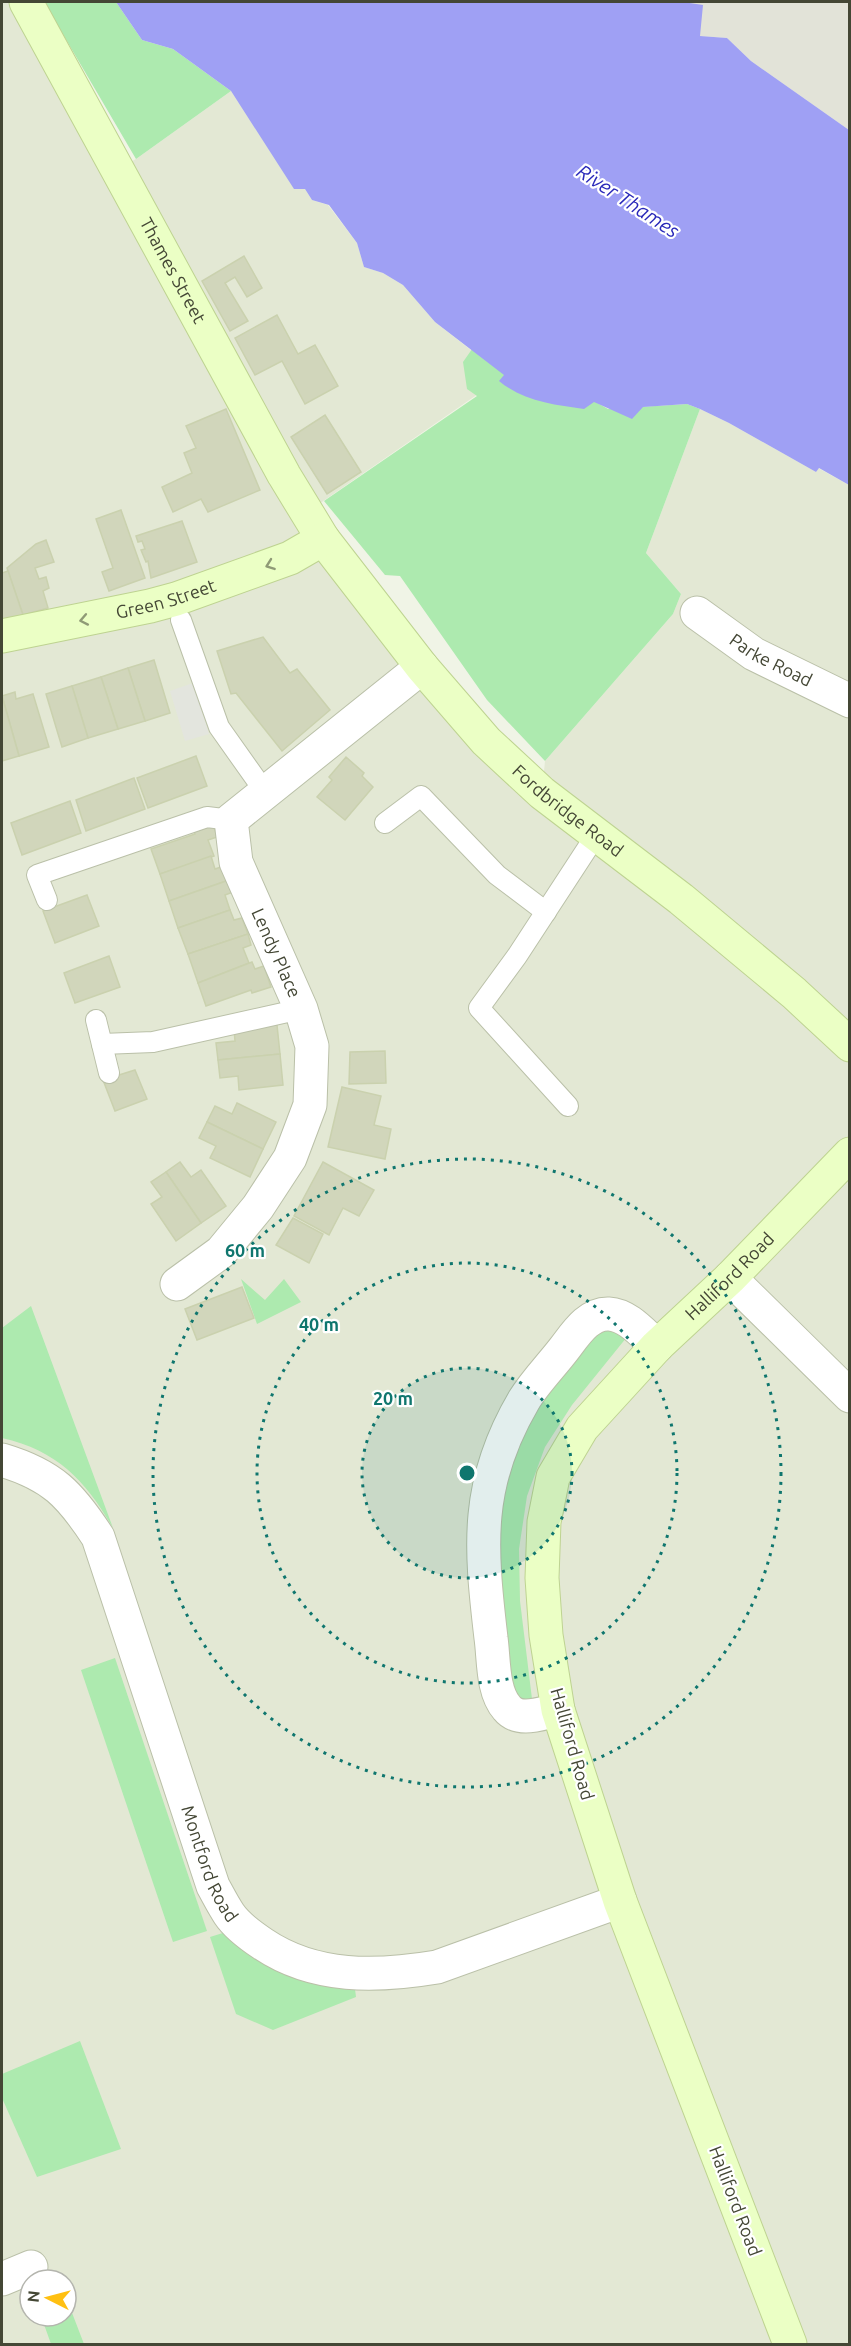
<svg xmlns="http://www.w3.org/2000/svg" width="851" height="2346" font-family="Ubuntu,sans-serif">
  <rect width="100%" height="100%" fill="#f0f4e6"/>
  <path fill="#e3e8d4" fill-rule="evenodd" d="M 2,2 L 26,2 L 118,169 L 136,159 L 231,91 L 294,188 L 305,189 L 312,200 L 328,205 L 357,243 L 364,267 L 383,273 L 403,285 L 435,322 L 504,376 L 306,513 L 542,792 L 545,761 L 673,614 L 681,594 L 646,553 L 700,409 L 729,423 L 816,472 L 818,468 L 849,485 L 850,2344 L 2,2344 ZM 30,2280 L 66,2280 L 66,2316 L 30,2316 Z"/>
  <polygon fill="#e2e3d8" points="683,2 849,2 849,130 751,61 727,38 700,36"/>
  <g fill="#adeaaf">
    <polygon points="44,2 116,2 142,40 173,49 231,91 136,159"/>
    <polygon points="491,322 594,401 608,409 687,404 700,409 646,553 681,594 673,614 545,761 487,700 400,576 385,575 324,501 477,396 467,389 463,362"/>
    <polygon points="241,1279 265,1300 284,1279 301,1302 257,1324"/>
    <path d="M 31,1306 L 113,1528 C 85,1480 58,1451 2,1438 L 2,1328 Z"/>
    <polygon points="587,1320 635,1327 572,1405 545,1447 527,1496 519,1549 520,1601 532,1699 521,1717 486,1592 487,1490"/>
    <polygon points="115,1658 207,1931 173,1942 81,1670"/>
    <polygon points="242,1927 353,1973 356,1997 273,2030 236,2014 210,1937"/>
    <polygon points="80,2041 121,2149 37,2177 2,2098 2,2074"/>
    <polygon points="69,2305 84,2344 51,2344 41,2316 66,2316 66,2306"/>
  </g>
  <polygon fill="#e3e5de" points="193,683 209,734 185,741 170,691"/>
  <path fill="#9fa0f4" d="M 116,2 L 683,2 L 703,5 L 700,36 L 727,38 L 751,61 L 849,130 L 849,485 L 819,468 L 816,472 L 729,423 L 700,409 L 687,404 L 643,407 L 632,419 L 594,402 L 584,409 C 554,405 523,401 499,381 L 504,375 L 435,322 L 403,285 L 383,273 L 364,267 L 357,243 L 329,205 L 312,200 L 305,189 L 294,189 L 231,91 L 173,49 L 142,40 Z"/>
  <g fill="#d1d6bb" stroke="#cad1ae" stroke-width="1.5">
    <polygon points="244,256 262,288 247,297 235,277 225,283 248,321 230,331 202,281"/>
    <polygon points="277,315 298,354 315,345 338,386 305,404 282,361 255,375 235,338"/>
    <polygon points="226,409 260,490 208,512 201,499 173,512 162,487 192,473 184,453 196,448 186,426"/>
    <polygon points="325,415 361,472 327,494 291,437"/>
    <polygon points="121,510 145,578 109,591 102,572 113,568 96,519"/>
    <polygon points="182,521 197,562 151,578 148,561 146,562 141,550 145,549 142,541 138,542 136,536"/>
    <polygon points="46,540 54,562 35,568 39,579 46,577 49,588 43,591 48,608 23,615 7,568 36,544"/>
    <polygon points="8,571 23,615 2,621 2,573"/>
    <polygon points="263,637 290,673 297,669 330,710 282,751 236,693 231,694 217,651"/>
    <polygon points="154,660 170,713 145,721 128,668"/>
    <polygon points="128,668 145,721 118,729 101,677"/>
    <polygon points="101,677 118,729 88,738 72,686"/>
    <polygon points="72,686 88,738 62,747 46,694"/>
    <polygon points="15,692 16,699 33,694 49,747 19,756 2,696"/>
    <polygon points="2,696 19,756 2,761"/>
    <polygon points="196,756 207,786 148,808 137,778"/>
    <polygon points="346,757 364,773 362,776 373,787 345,820 317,797 332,780 329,777"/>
    <polygon points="134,778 145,809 86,831 76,800"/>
    <polygon points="70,801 81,833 22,855 11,823"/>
    <polygon points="212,821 217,837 208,840 214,856 160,874 151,849 195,834 193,828"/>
    <polygon points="211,856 215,869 224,866 229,880 169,901 160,874"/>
    <polygon points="229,880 233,892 225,895 230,910 178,928 169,901"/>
    <polygon points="87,895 99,926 55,943 43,911"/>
    <polygon points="230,910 234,920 242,918 248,934 188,954 178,928"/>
    <polygon points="248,934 251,945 243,948 249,963 198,983 188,954"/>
    <polygon points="109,956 120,987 75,1003 64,973"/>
    <polygon points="252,962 255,969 264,966 271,987 252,993 251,990 206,1006 198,983"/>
    <polygon points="277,1025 280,1054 218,1060 216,1043 235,1041 234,1029"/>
    <polygon points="385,1051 386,1083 349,1084 350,1052"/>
    <polygon points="280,1054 283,1085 239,1090 238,1076 220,1078 218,1060"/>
    <polygon points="135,1070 147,1099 115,1111 103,1080"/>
    <polygon points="342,1087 381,1096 374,1125 391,1129 385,1159 328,1147"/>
    <polygon points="237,1103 276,1122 263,1149 207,1122 215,1106 232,1114"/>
    <polygon points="207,1122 263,1149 250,1177 210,1158 216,1146 199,1138"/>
    <polygon points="180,1162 191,1177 201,1170 226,1206 201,1223 166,1172"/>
    <polygon points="323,1162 374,1190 359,1216 343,1208 329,1235 294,1216"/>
    <polygon points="166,1172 201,1223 176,1241 151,1204 162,1197 151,1182"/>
    <polygon points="293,1218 323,1234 309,1263 276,1245"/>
    <polygon points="242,1287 254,1318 197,1340 185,1309"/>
  </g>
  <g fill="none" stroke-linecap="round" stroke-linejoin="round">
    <defs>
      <g id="lane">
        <polyline points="181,620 219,727 265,792"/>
        <polyline points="385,823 421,796 497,875 546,912"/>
        <polyline points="47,900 37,875 207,817 231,820"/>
        <polyline points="96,1020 109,1073"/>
        <polyline points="102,1044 153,1042 301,1009"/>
        <polyline points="568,1106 479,1008 517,956 596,835"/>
      </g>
      <g id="street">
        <path id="s1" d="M 697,613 L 754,654 L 850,701"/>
        <polyline points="730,1278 850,1396"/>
        <polyline points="177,1284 221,1252 258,1207 290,1158 310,1105 312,1046 301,1009 236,862 231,820 422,667"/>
        <path id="s2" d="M 2,1460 C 52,1475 70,1494 98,1537 L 213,1886 C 218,1895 223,1905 229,1914 C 237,1926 251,1936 263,1944 C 315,1979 377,1977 437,1967 L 620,1901"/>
        <path d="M 558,1710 C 542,1713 519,1723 507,1708 C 492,1691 494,1659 491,1638 C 480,1545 475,1483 524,1400 C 535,1382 551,1366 564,1349 C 575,1335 588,1313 609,1314 C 628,1315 643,1334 657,1346"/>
        <polyline points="2,2279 31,2267"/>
      </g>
      <g id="secondary">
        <path id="s3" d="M 26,2 L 284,475 L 323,539 L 422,667 L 486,741 L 542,793 L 681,899 L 794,993 L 850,1045"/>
        <path id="s4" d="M 2,636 L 150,606 L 176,599 L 290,558 L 323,539"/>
        <path id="s5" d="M 790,2344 L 620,1901 L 558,1710 L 546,1635 L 542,1578 L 544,1522 L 553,1477 L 582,1428 L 657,1346 L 730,1278 L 850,1154"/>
      </g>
    </defs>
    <use href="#lane" stroke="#bac0a8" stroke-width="22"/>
    <use href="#street" stroke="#bac0a8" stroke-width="35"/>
    <use href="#secondary" stroke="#bed391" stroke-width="35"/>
    <use href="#lane" stroke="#fff" stroke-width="20"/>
    <use href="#street" stroke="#fff" stroke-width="33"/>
    <use href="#secondary" stroke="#ebffc5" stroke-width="33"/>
  </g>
  <defs><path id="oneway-chevron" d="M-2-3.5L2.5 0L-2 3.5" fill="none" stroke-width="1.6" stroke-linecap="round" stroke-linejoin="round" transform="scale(1.5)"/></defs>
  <g stroke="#8f9a76">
    <use href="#oneway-chevron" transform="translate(270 565) rotate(160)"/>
    <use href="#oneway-chevron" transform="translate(84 620) rotate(169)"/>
  </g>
  <circle cx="467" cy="1473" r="105" fill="#0f766e" fill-opacity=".12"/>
  <g fill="none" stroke="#0f766e" stroke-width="3" stroke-dasharray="3 6">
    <circle cx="467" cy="1473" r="105"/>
    <circle cx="467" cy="1473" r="210"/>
    <circle cx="467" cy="1473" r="314"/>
  </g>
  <g text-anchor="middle" stroke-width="4.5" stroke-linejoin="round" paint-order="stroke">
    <g font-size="18" fill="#444735" stroke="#fff">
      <text dy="6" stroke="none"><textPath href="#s3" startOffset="306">Thames Street</textPath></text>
      <text dy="6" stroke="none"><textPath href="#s4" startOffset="168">Green Street</textPath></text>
      <text dy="6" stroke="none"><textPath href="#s1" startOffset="88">Parke Road</textPath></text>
      <text dy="6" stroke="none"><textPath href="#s3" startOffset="981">Fordbridge Road</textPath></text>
      <text transform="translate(276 953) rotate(66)" y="6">Lendy Place</text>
      <text dy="6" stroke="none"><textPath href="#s5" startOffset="1179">Halliford Road</textPath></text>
      <text transform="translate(572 1744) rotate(74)" y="6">Halliford Road</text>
      <text dy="6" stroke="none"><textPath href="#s2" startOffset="472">Montford Road</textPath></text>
      <text transform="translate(735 2201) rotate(69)" y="6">Halliford Road</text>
    </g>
    <g font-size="20" font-style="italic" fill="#2928b9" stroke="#fff">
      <text transform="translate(628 201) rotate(33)" y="7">River Thames</text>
    </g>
  </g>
  <circle cx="467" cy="1473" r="9" fill="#0f766e" stroke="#fff" stroke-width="3"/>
  <g font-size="18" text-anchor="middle" font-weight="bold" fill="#0f766e" stroke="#fff" stroke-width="4.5" stroke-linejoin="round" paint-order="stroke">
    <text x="245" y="1257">60 m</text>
    <text x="319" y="1331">40 m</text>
    <text x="393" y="1405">20 m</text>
  </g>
  <rect width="851" height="2346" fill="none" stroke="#444735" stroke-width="6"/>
  <g transform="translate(48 2298) rotate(276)"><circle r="28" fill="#ffffff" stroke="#b4b5ae" stroke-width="1.5"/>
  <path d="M0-4.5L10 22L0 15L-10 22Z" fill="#ffc012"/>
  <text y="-9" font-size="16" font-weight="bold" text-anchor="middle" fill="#444735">N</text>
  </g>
</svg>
